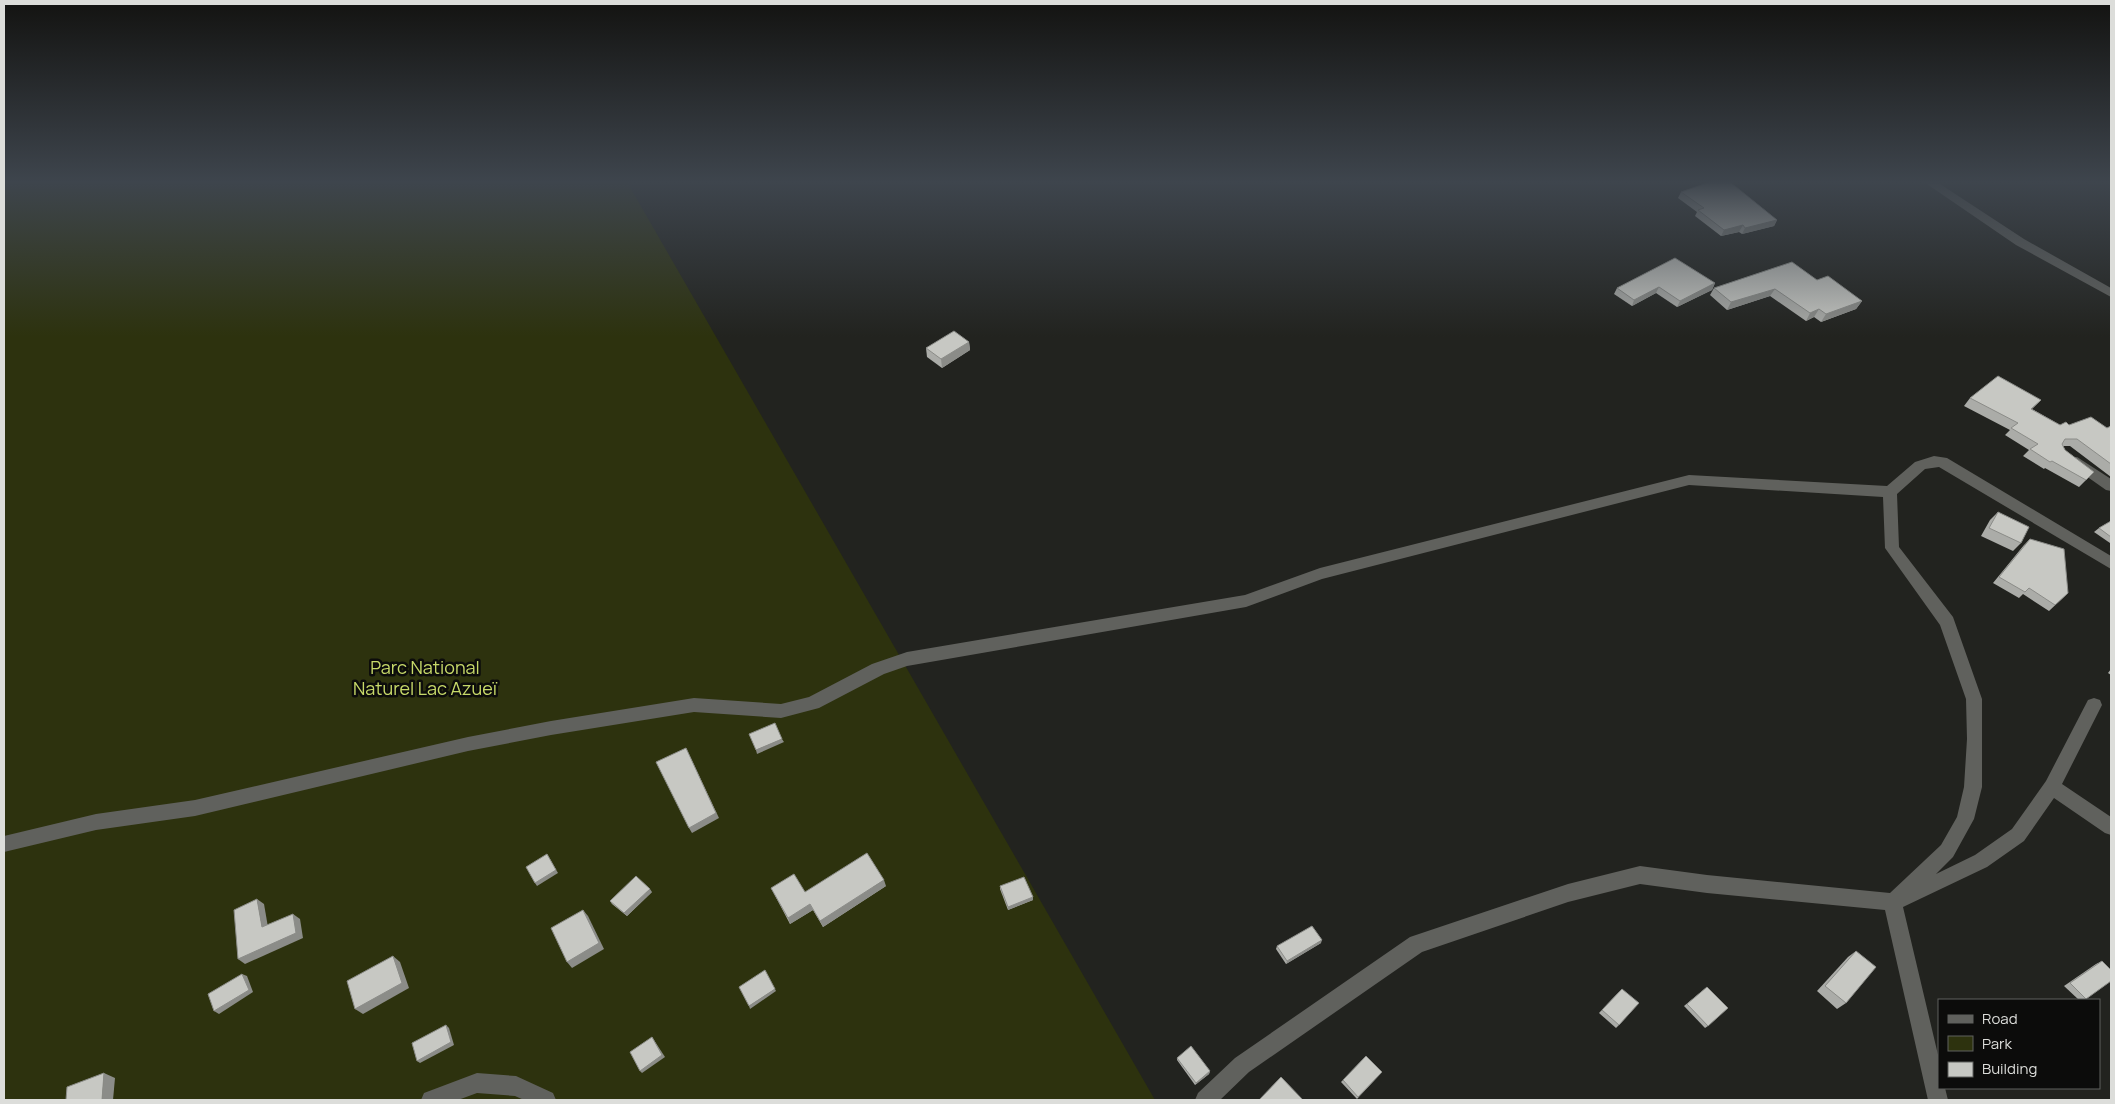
<svg xmlns="http://www.w3.org/2000/svg" width="2115" height="1104" font-family="Manrope,sans-serif">
  <rect width="100%" height="100%" fill="#22231f"/>
  <polygon fill="#2d320e" points="4,182 627,182 1155,1100 4,1100"/>
  <g fill="none" stroke-linecap="round" stroke-linejoin="round">
    <g fill="#60615d" fill-rule="evenodd">
      <polygon points="1924,182 1937,182 2024,239 2111,288 2111,297 2016,245"/>
      <polygon points="1934,456 1947,458 2111,556 2111,569 1939,467 1925,469 1897,494 1899,547 1953,617 1982,699 1982,787 1974,819 1953,857 1936,874 1975,855 2012,829 2046,781 2088,700 2094,698 2100,700 2102,705 2062,784 2111,817 2111,835 2105,833 2054,798 2024,841 1987,867 1903,907 1939,1059 1939,1088 1945,1088 1948,1100 1928,1100 1885,910 1707,893 1640,884 1568,902 1422,952 1249,1072 1220,1100 1195,1100 1198,1093 1235,1058 1410,937 1568,884 1640,866 1707,875 1890,893 1941,845 1957,817 1964,787 1967,739 1966,699 1940,625 1885,548 1883,497 1689,485 1322,579 1246,607 907,666 884,674 819,708 781,718 694,712 551,735 468,751 195,816 96,830 4,852 4,836 96,814 195,800 468,737 551,721 694,698 781,704 809,697 872,664 907,652 1245,595 1320,568 1689,475 1887,486 1915,462"/>
      <polygon points="2077,457 2111,479 2111,491 2106,490 2072,466 2070,462 2072,458"/>
      <polygon points="477,1073 516,1076 553,1093 556,1100 524,1100 515,1096 477,1093 458,1100 421,1100 424,1093"/>
    </g>
  </g>
  <g fill="#abaca8">
    <polygon points="1708,182 1730,182 1777,220 1774,226 1742,234 1739,232 1721,236 1695,216 1697,212 1678,198 1681,192 1709,183"/>
    <polygon points="1817,280 1862,301 1856,309 1821,322 1814,317 1806,321 1770,296 1727,310 1710,295 1714,288"/>
    <polygon points="1715,283 1712,290 1677,307 1656,293 1632,306 1614,294 1617,288"/>
    <polygon points="969,342 970,350 942,368 927,357 926,348"/>
    <polygon points="1970,398 2041,400 2032,409 2060,425 2069,425 2107,428 2111,426 2111,477 2070,446 2063,446 2065,450 2094,472 2079,487 2045,468 2044,469 2023,456 2029,450 2005,435 2010,430 1964,406"/>
    <polygon points="1998,512 2021,543 2013,551 1981,536 1990,520"/>
    <polygon points="2111,521 2111,543 2110,543 2094,532 2099,528"/>
    <polygon points="2030,539 2068,593 2049,611 2023,594 2019,598 1993,583 2024,545"/>
    <polygon points="2111,669 2111,675 2108,673"/>
    <polygon points="886,886 823,927 813,910 790,924 771,888 805,892"/>
    <polygon points="1000,886 1033,897 1033,900 1008,910 1000,889"/>
    <polygon points="652,892 627,916 612,904 610,901"/>
    <polygon points="1321,943 1286,964 1276,949 1277,946"/>
    <polygon points="1856,951 1846,1003 1837,1009 1817,991 1848,957"/>
    <polygon points="2102,961 2086,999 2084,1000 2079,1000 2064,986 2096,964"/>
    <polygon points="1707,987 1708,1026 1705,1028 1684,1006"/>
    <polygon points="1619,992 1619,1025 1616,1028 1599,1013"/>
    <polygon points="1177,1058 1210,1071 1209,1074 1195,1085 1177,1060"/>
    <polygon points="1382,1072 1357,1099 1341,1082 1343,1080"/>
  </g>
  <g fill="#8b8c88">
    <polygon points="1777,220 1774,226 1742,234 1745,228"/>
    <polygon points="1743,225 1739,232 1721,236 1724,230"/>
    <polygon points="1715,283 1712,290 1677,307 1680,301"/>
    <polygon points="1659,287 1656,293 1632,306 1634,300"/>
    <polygon points="1775,289 1770,296 1727,310 1731,302"/>
    <polygon points="1862,301 1856,309 1821,322 1826,314"/>
    <polygon points="1819,309 1814,317 1806,321 1810,313"/>
    <polygon points="969,342 970,350 942,368 941,359"/>
    <polygon points="782,739 784,742 757,754 756,750"/>
    <polygon points="686,748 719,818 692,833 689,828"/>
    <polygon points="547,854 558,873 537,886 535,883"/>
    <polygon points="884,880 886,886 823,927 820,921"/>
    <polygon points="650,889 652,892 627,916 624,913"/>
    <polygon points="1033,897 1033,900 1008,910 1008,907"/>
    <polygon points="257,899 264,904 269,933 262,927"/>
    <polygon points="810,904 813,910 790,924 788,918"/>
    <polygon points="583,910 588,916 604,949 572,968 567,962"/>
    <polygon points="293,914 300,919 303,938 245,964 238,959"/>
    <polygon points="1322,940 1321,943 1286,964 1287,961"/>
    <polygon points="393,956 400,962 409,988 363,1014 355,1009"/>
    <polygon points="242,974 247,976 253,992 219,1014 214,1011"/>
    <polygon points="775,989 776,991 750,1009 749,1006"/>
    <polygon points="446,1025 449,1028 454,1045 420,1063 417,1061"/>
    <polygon points="652,1037 665,1057 642,1073 640,1071"/>
    <polygon points="1210,1071 1209,1074 1195,1085 1196,1083"/>
    <polygon points="104,1073 115,1078 113,1100 102,1100"/>
  </g>
  <g fill="#c7c8c3" stroke="#8b8c88">
    <polygon points="1710,182 1730,182 1777,220 1745,228 1743,225 1724,230 1698,210 1704,208 1681,192"/>
    <polygon points="1675,258 1715,283 1680,301 1659,287 1634,300 1617,288"/>
    <polygon points="1792,262 1817,280 1828,276 1862,301 1826,314 1819,309 1810,313 1775,289 1731,302 1714,288"/>
    <polygon points="954,331 969,342 941,359 926,348"/>
    <polygon points="1998,376 2041,400 2031,409 2060,425 2066,422 2069,425 2091,417 2107,428 2111,426 2111,464 2077,439 2065,439 2062,444 2065,450 2094,472 2086,480 2052,461 2050,462 2030,449 2038,444 2011,428 2018,423 1970,398"/>
    <polygon points="1998,512 2029,527 2021,543 1989,528"/>
    <polygon points="2111,521 2111,537 2099,528"/>
    <polygon points="2030,539 2064,549 2068,593 2055,605 2029,588 2025,592 1999,577"/>
    <polygon points="775,723 782,739 756,750 749,734"/>
    <polygon points="686,748 716,813 689,828 656,762"/>
    <polygon points="867,853 884,880 820,921 810,904 788,918 771,888 794,874 805,892"/>
    <polygon points="547,854 556,870 535,883 526,867"/>
    <polygon points="636,876 650,889 624,913 610,901"/>
    <polygon points="1024,877 1033,897 1008,907 1000,886"/>
    <polygon points="257,899 262,927 293,914 296,933 238,959 234,910"/>
    <polygon points="583,910 599,943 567,962 551,928"/>
    <polygon points="1312,926 1322,940 1287,961 1277,946"/>
    <polygon points="1856,951 1876,967 1846,1003 1825,986"/>
    <polygon points="393,956 402,983 355,1009 347,981"/>
    <polygon points="2102,961 2111,970 2111,981 2086,999 2070,983"/>
    <polygon points="765,970 775,989 749,1006 739,987"/>
    <polygon points="242,974 249,990 214,1011 208,994"/>
    <polygon points="1707,987 1728,1008 1708,1026 1687,1004"/>
    <polygon points="1622,989 1639,1003 1619,1025 1602,1010"/>
    <polygon points="446,1025 451,1042 417,1061 412,1043"/>
    <polygon points="652,1037 662,1055 640,1071 630,1052"/>
    <polygon points="1191,1046 1210,1071 1196,1083 1177,1058"/>
    <polygon points="1366,1056 1382,1072 1358,1097 1343,1080"/>
    <polygon points="104,1073 102,1100 66,1100 67,1087"/>
    <polygon points="1281,1077 1303,1100 1259,1100"/>
  </g>
  <linearGradient id="sky" x2="0" y2="1"><stop stop-color="#131311"/><stop offset="0.54" stop-color="#3e454d"/><stop offset="1" stop-color="#3e454d" stop-opacity="0"/></linearGradient>
  <rect width="2115" height="337" fill="url(#sky)"/>
  <g text-anchor="middle" stroke-width="5" stroke-linejoin="round" paint-order="stroke">
    <g font-size="18" fill="#c7d969" stroke="#0c0c0b">
      <text x="425" y="674">Parc National<tspan x="425" dy="21">Naturel Lac Azueï</tspan></text>
    </g>
  </g>
  <rect width="2115" height="1104" fill="none" stroke="#dcddda" stroke-width="10"/>
  <rect x="1938" y="999" width="162" height="90" fill="#0c0c0b" stroke="#5f605e"/>
  <rect x="1948" y="1015" width="25" height="8" fill="#60615d" stroke="#5f605e"/>
  <text x="1982" y="1024" font-size="15" fill="#dcddda">Road</text>
  <rect x="1948" y="1036" width="25" height="15" fill="#2d320e" stroke="#5f605e"/>
  <text x="1982" y="1049" font-size="15" fill="#dcddda">Park</text>
  <rect x="1948" y="1062" width="25" height="15" fill="#c7c8c3" stroke="#5f605e"/>
  <text x="1982" y="1074" font-size="15" fill="#dcddda">Building</text>
</svg>
